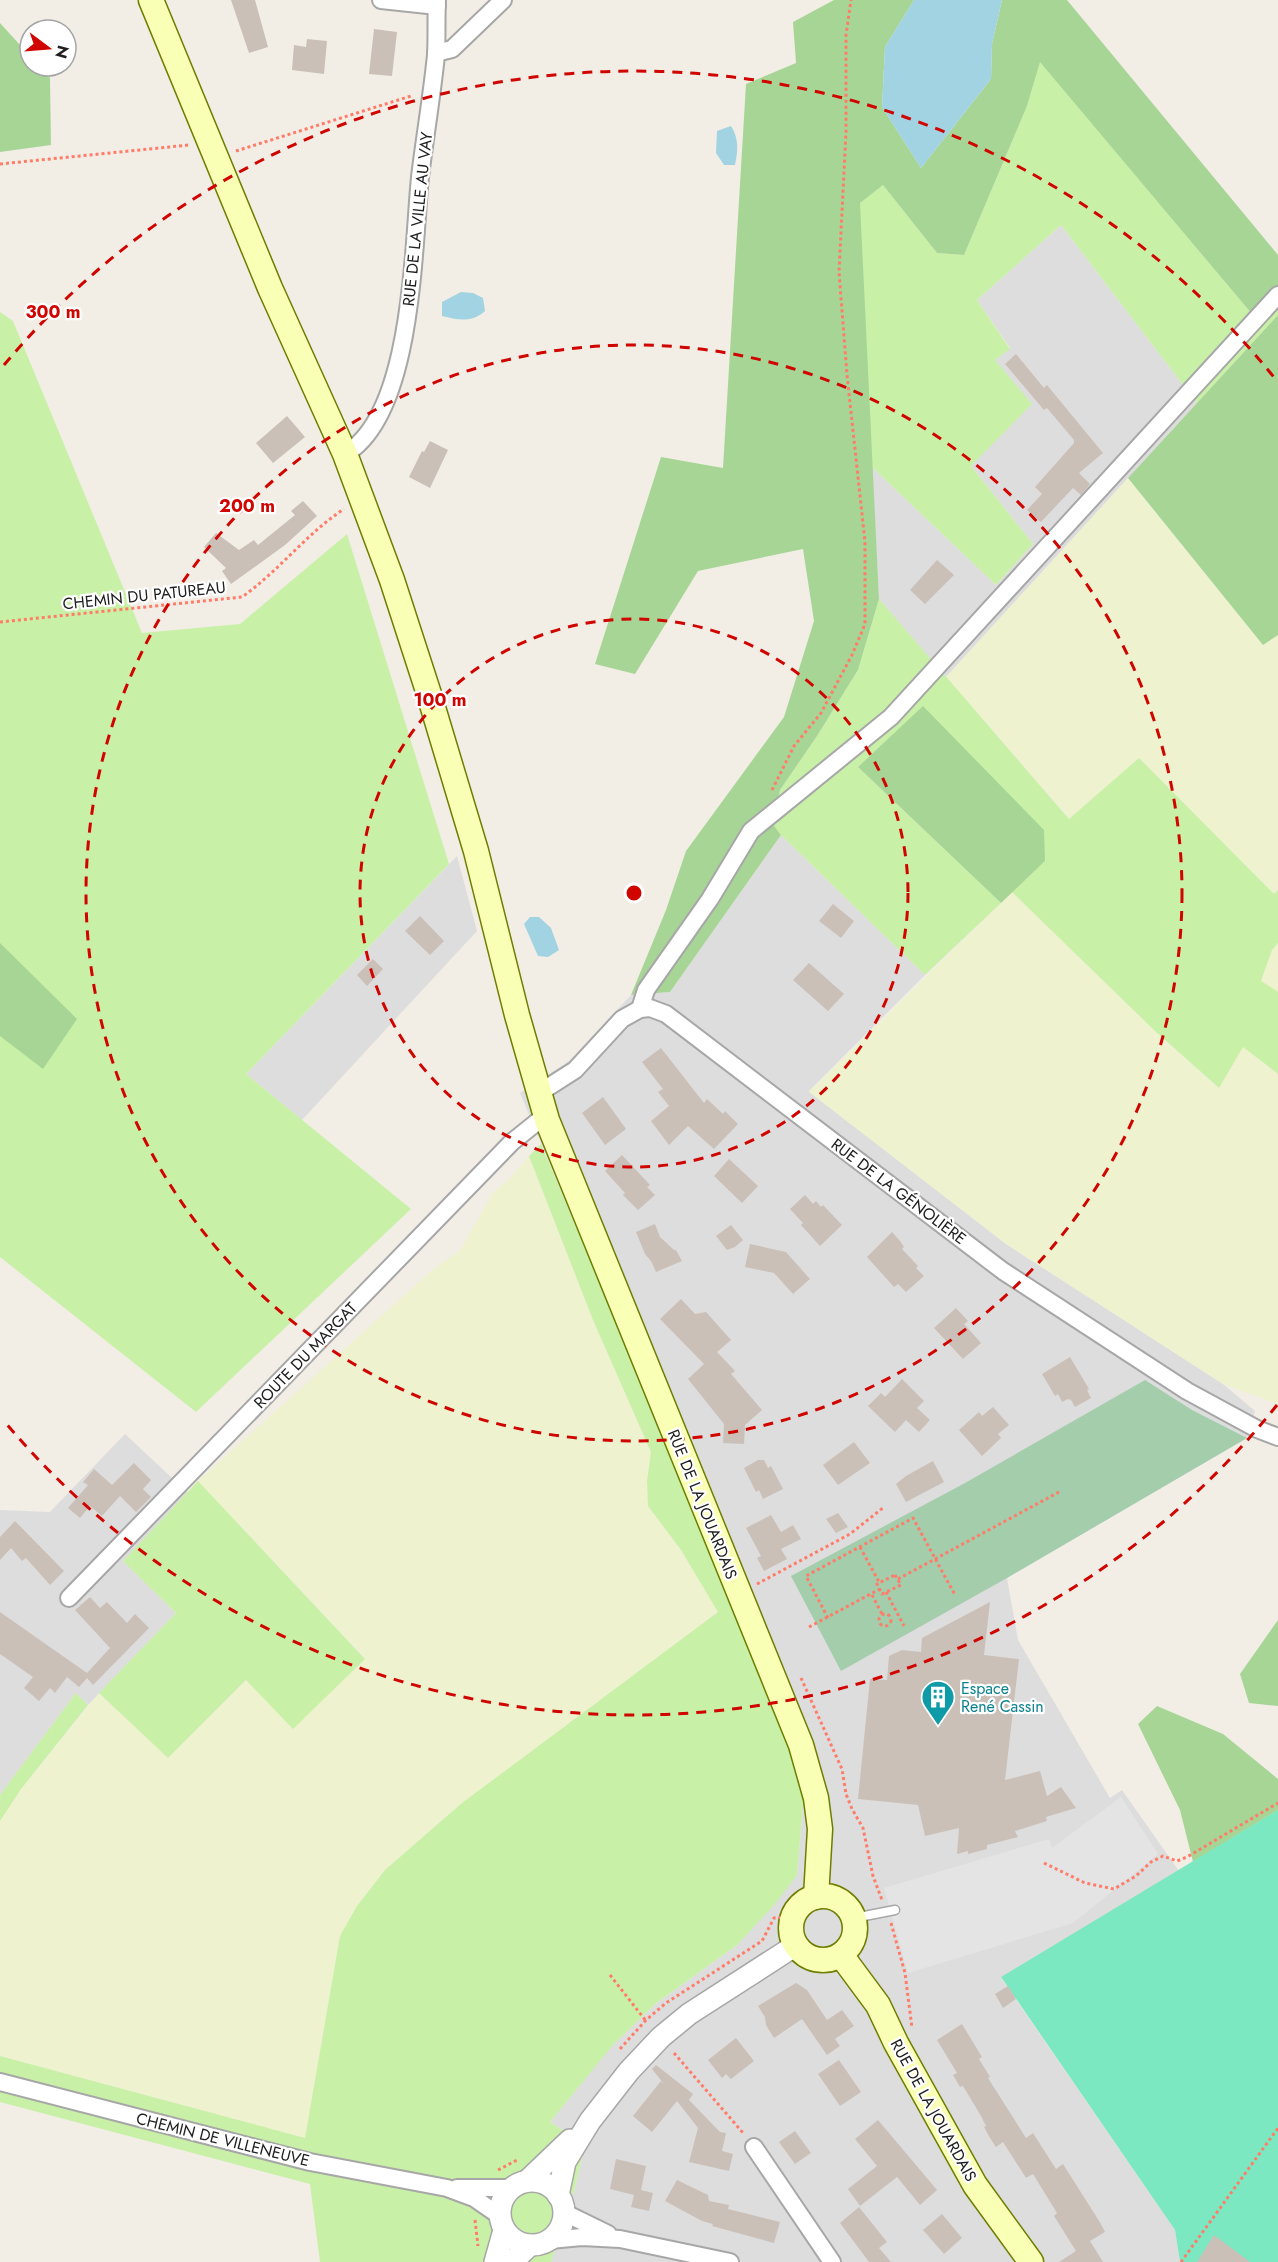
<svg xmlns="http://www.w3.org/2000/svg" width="1278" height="2262" font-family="Jost,sans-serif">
  <rect width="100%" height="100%" fill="#f2eee6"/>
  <g fill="#dedddd">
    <polygon points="1061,225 1197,403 946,677 879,599 872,467 996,585 1033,544 971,466 995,360 1010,348 977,300"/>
    <polygon points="781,835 925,975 809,1091 1006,1244 1223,1384 1255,1411 1247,1438 1007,1578 1018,1640 1110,1798 1122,1790 1179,1871 1001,1978 1175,2230 1180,2262 551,2262 574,2191 585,2145 550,2122 611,2046 655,2004 737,1945 797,1875 804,1793 714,1553 520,1093 569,1061 631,995 670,992"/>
    <polygon points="457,856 477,931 302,1120 246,1074"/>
    <polygon points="125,1434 188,1493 123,1561 176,1613 88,1705 76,1693 0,1795 0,1510 50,1512"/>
  </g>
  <g fill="#eef2cf">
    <polygon points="1128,478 1263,645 1278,635 1278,890 1274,894 1139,758 1070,819 946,677"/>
    <polygon points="1012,892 1155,1031 1218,1088 1243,1046 1278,1074 1278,1404 1223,1384 1006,1244 809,1092"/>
    <polygon points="1278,943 1278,992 1261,982 1272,950"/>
    <polygon points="529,1156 593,1320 651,1453 647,1481 648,1506 681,1550 718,1612 462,1803 385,1870 357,1906 340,1936 305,2138 0,2056 0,1821 21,1789 99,1693 168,1758 247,1680 365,1658 198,1481 430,1272 460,1250 493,1193 510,1178"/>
  </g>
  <g fill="#c9f0a7">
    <polygon points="1040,61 1252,314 1278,285 1278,315 1197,403 1061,225 977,300 1010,349 995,360 1032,404 971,466 1033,544 996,585 872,467 859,203 883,185 937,253 964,255 1027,106"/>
    <polygon points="0,312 13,321 142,633 240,624 347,534 449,864 246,1074 411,1209 196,1412 0,1257"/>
    <polygon points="879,599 1069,819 1139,758 1274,894 1278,890 1278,943 1272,950 1261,981 1278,992 1278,1074 1243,1047 1219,1088 1155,1031 1012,892 1045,861 923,707 858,767 1001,903 925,975 781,835 772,823 780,790 817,736 858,670"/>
    <polygon points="541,1144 714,1553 781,1720 804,1793 797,1875 775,1904 737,1945 655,2004 612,2046 550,2122 585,2145 574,2191 551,2262 320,2262 310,2184 0,2102 0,2056 305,2138 340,1936 357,1906 385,1870 462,1803 718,1612 681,1550 648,1506 647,1481 651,1452 593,1320 529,1156"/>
    <polygon points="198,1481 365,1659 293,1729 246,1680 168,1758 99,1693 176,1613 123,1561"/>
    <polygon points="76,1693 88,1705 21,1789 0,1821 0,1795"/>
  </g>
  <g fill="#a7d596">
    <polygon points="834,0 914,0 885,47 882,107 921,168 991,79 992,44 1002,0 1067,0 1278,255 1278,285 1252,314 1040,62 1027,106 964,255 937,253 883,185 860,203 879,599 858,670 817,736 780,790 772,823 781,835 670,992 631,995 666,910 686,851 784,717 814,621 803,549 698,571 635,674 595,664 661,457 723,468 746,84 796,63 793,22"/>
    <polygon points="0,23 30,56 30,66 39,66 50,78 51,145 0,152"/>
    <polygon points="1278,315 1278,635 1263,645 1128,478"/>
    <polygon points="923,706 1044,830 1045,861 1001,903 858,767"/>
    <polygon points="0,943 77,1019 43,1069 0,1036"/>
    <polygon points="1278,1620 1278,1706 1249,1703 1240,1674"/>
    <polygon points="1157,1706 1223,1734 1278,1779 1278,1810 1193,1862 1180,1810 1138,1724"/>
  </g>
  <polygon fill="#a4cdac" points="1145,1380 1192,1410 1247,1438 1007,1578 841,1671 791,1576 965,1483"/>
  <polygon fill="#7ce8c1" points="1278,1810 1278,2262 1180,2262 1175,2230 1001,1977"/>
  <polygon fill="#e4e4e4" points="1121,1797 1158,1854 1073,1923 908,1973 884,1888 1049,1839 1052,1848"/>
  <g fill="#a2d3e3">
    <polygon points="914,0 1002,0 992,44 991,79 921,168 882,107 885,47"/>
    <path d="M 731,126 C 739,138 738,151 735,165 L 724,165 L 716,153 L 717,131 Z"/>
    <path d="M 461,292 L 473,293 L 483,298 L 485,311 C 472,323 458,320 442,316 L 442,302 Z"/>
    <polygon points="530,917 539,917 551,928 559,950 548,957 538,956 524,924"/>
  </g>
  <g fill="#cac0b8">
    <polygon points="231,0 255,0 268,47 249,53"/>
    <polygon points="374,29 397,32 392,76 369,74"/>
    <polygon points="307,39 327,41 324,74 292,70 294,45 306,47"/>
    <polygon points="1016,354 1044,388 1047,385 1103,453 1079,473 1090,484 1081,495 1073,488 1041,522 1027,510 1042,494 1035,487 1074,443 1074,440 1047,408 1044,410 1005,364"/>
    <polygon points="287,416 305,437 273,463 256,443"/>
    <polygon points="430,441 448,450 430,488 409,477 422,451 424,452"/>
    <polygon points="303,501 317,516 285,545 231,584 222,571 226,568 204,547 216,533 239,550 254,540 258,545 295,515 291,511"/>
    <polygon points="937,560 954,575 925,604 910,590"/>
    <polygon points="833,904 854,921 841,938 819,921"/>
    <polygon points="420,916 444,941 430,955 405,931"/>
    <polygon points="373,959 383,969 367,986 357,975"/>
    <polygon points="809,963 844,994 828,1011 793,980"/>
    <polygon points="661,1048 704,1103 707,1099 723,1114 725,1111 738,1124 714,1149 688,1126 669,1145 651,1121 669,1106 658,1092 663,1089 642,1062"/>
    <polygon points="603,1097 626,1129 605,1145 582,1113"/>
    <polygon points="622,1155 650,1185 647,1187 655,1195 638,1210 623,1195 625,1193 605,1171"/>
    <polygon points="729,1159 758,1186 742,1203 714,1176"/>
    <polygon points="805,1195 813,1204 816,1201 821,1207 823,1205 842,1225 820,1246 801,1225 803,1223 790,1209"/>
    <polygon points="655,1224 660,1237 674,1250 676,1250 682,1261 656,1272 651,1261 645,1254 636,1232"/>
    <polygon points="731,1225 743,1240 735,1247 727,1250 716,1236"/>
    <polygon points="892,1232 900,1241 904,1247 902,1249 918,1266 916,1268 924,1276 906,1292 898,1284 894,1287 867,1257"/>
    <polygon points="750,1244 786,1252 810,1279 793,1294 774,1273 745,1267"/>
    <polygon points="681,1299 695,1314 706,1312 731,1340 717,1352 735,1371 731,1374 762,1410 745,1425 744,1444 723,1443 724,1424 688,1379 704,1364 660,1319"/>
    <polygon points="956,1308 968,1321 964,1324 981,1343 963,1359 934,1328"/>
    <polygon points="1070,1357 1089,1389 1087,1390 1091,1398 1075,1407 1071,1400 1068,1399 1062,1402 1058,1394 1055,1396 1042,1374"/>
    <polygon points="902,1379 924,1401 917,1408 930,1420 919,1432 906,1420 895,1432 868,1406 881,1393 885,1397"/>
    <polygon points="993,1407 1009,1425 998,1434 1001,1438 982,1456 959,1430 979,1412 982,1416"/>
    <polygon points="854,1442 870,1463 838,1485 823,1465"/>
    <polygon points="758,1460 764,1460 768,1468 771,1466 783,1489 763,1499 759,1490 756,1492 744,1468"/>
    <polygon points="933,1461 944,1482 906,1502 896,1484 906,1476"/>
    <polygon points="134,1463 151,1480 143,1489 151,1497 136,1512 120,1496 102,1516 90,1506 80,1518 68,1508 88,1485 83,1482 94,1469 112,1485"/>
    <polygon points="838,1513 848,1527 836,1533 826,1519"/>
    <polygon points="771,1515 781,1532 793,1525 801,1539 781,1549 787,1559 764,1571 757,1558 761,1556 746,1528"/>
    <polygon points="15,1521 64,1571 50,1585 26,1558 22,1561 11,1548 0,1560 0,1537"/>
    <polygon points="90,1597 100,1608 107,1602 127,1623 135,1614 149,1628 93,1685 87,1678 79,1687 67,1677 55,1693 50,1688 39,1701 24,1688 33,1677 0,1654 0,1612 87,1673 110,1648 75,1610"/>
    <polygon points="990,1602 984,1655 1019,1659 1005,1780 1040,1771 1047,1796 1061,1787 1076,1808 1046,1817 1047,1821 1015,1831 1018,1837 987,1845 987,1849 968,1854 968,1851 957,1854 959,1828 925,1836 918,1805 858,1799 870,1679 887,1680 889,1656 902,1650 921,1652 922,1638"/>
    <polygon points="796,1983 807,1990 827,2020 842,2010 854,2026 835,2039 840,2046 827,2055 802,2019 774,2038 766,2025 765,2017 758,2006"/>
    <polygon points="1008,1986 1016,1999 1003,2008 995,1994"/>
    <polygon points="962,2024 982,2057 979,2059 990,2077 988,2078 1026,2138 1033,2133 1056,2169 1063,2164 1101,2224 1105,2232 1090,2241 1103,2262 1059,2262 1076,2251 1054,2216 1057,2213 1033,2174 1026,2178 1003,2142 996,2147 990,2138 984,2127 986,2126 981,2116 963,2086 960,2087 953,2075 957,2073 937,2040"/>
    <polygon points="736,2038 754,2061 731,2079 726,2074 722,2078 708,2060"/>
    <polygon points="839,2060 861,2092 840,2106 818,2074"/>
    <polygon points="656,2065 693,2094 689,2100 720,2132 726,2133 722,2151 733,2154 729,2171 689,2162 698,2128 677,2101 652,2132 633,2116 661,2081 664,2084 652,2069"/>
    <polygon points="878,2120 937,2190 920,2205 897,2177 860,2206 848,2189 877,2166 855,2139"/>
    <polygon points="795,2131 811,2153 795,2164 779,2142"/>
    <polygon points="616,2159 646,2166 641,2190 653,2193 649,2211 631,2207 634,2195 610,2189"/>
    <polygon points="677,2180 708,2195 709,2201 729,2205 728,2209 780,2222 774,2243 712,2226 713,2224 702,2221 665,2201"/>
    <polygon points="859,2207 887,2242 879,2248 891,2262 869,2262 840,2223"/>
    <polygon points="942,2214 962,2238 944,2254 923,2230"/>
    <polygon points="1214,2235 1250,2262 1197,2262"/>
  </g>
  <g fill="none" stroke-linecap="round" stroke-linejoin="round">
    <defs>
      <polyline id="service" points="854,1918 895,1910"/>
      <g id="minor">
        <polyline points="381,0 437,6"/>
        <polyline points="436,53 452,49 503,0"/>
        <path d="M 345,454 C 413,415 413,248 420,177 C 425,136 432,95 436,55 C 437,37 436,18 437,0"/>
        <polyline points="640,1009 646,990 710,899 751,831 891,717 1278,295"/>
        <polyline points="539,1093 575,1070 622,1019 640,1009 650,1008 666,1014 1003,1271 1187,1391 1257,1429 1278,1437"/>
        <polyline points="69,1598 512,1142 537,1122 547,1120"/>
        <polyline points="0,2082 310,2162 447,2188 474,2198 500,2216"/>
        <polyline points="754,2147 832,2262"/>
        <polyline points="457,2188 513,2188"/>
        <polyline points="563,2212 608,2234"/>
        <polyline points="550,2240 582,2237 620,2239 730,2262"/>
      </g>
      <g id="tertiary">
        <polyline points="527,2181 570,2140"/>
        <circle cx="532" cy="2213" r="32"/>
        <polyline points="558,2195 565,2162 590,2121 629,2071 661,2037 689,2014 796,1945"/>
        <polyline points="495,2262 504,2230"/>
        <polyline points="512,2262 530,2245"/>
      </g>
      <g id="secondary">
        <polyline points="151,0 270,288 345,454 392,580 428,691 476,851 517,1015 547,1120 801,1745 816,1798 820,1829 816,1897"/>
        <circle cx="823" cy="1928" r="32"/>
        <polyline points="841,1955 878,2005 896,2043 975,2185 1031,2262"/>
      </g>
    </defs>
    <use href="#service" stroke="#a7a7a7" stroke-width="11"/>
    <use href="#minor" stroke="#a7a7a7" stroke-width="20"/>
    <use href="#tertiary" stroke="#a7a7a7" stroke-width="24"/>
    <use href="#secondary" stroke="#6d7e00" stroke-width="27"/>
    <g stroke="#ff7c69" stroke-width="3" stroke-dasharray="3 3" stroke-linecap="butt">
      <polyline points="236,151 411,96"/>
      <polyline points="0,164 189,145"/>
      <path d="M 0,622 L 242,597 C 279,571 307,533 344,509"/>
      <polyline points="772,790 794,746 821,713 852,655 865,624 865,542 847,375 839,272 846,132 846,35 851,0"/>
      <polyline points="860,1547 879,1582"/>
      <polygon points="895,1575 901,1585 882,1594 877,1584"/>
      <polyline points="898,1579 1059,1492"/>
      <polyline points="757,1584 850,1534 884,1507"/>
      <polyline points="886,1592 904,1626"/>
      <polyline points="872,1595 882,1614"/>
      <circle cx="885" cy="1620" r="6"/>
      <polyline points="828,1618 806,1576 913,1518 955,1595"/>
      <polyline points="809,1627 880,1589"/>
      <polyline points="801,1678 842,1769 846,1794 852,1809 863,1828 873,1876 882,1900"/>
      <polyline points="1044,1863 1085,1883 1114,1889 1136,1876 1151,1862 1163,1856 1177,1861 1187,1857 1278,1803"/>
      <polyline points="891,1923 905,1973 912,2028"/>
      <polyline points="610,1975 646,2021"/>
      <polyline points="620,2049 646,2020 666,2003 762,1941 774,1918 784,1917 793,1919"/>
      <polyline points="674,2053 744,2134"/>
      <polyline points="498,2170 519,2159"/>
      <polyline points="475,2220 478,2246"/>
      <polyline points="1181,2262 1278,2128"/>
    </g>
    <use href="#service" stroke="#fff" stroke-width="8"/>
    <use href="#minor" stroke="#fff" stroke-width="16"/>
    <use href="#tertiary" stroke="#fff" stroke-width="21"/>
    <use href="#secondary" stroke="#faffb6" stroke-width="24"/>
  </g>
  <g fill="none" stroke="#d00500" stroke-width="3" stroke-dasharray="10 8">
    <circle cx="634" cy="893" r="274"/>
    <circle cx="634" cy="893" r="548"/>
    <path d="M1277 1405A822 822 0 0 1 4 1421M4 365A822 822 0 0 1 1277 381"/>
  </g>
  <defs>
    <symbol id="building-pin" viewBox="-11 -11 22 30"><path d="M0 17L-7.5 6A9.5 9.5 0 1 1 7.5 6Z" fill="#0f9aa8" stroke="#fff"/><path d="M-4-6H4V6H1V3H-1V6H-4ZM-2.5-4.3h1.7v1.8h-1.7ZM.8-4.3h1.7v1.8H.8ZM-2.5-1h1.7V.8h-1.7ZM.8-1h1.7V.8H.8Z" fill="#fff"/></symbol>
  </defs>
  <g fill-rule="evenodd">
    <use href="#building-pin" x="919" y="1678" width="38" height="52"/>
  </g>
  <g text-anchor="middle" stroke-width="4.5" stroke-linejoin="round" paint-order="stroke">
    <g font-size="16" fill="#202020" stroke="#fff">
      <text transform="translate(417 219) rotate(-84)" y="6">RUE DE LA VILLE AU VAY</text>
      <text transform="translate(144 595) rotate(-6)" y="6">CHEMIN DU PATUREAU</text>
      <text transform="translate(899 1191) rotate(37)" y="6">RUE DE LA GÉNOLIÈRE</text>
      <text transform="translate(305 1355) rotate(-46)" y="6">ROUTE DU MARGAT</text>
      <text transform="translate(703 1504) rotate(68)" y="6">RUE DE LA JOUARDAIS</text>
      <text transform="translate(934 2110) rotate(61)" y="6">RUE DE LA JOUARDAIS</text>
      <text transform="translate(223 2139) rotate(14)" y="6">CHEMIN DE VILLENEUVE</text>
    </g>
    <g font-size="16" fill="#0d838f" stroke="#fff" text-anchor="start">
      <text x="961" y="1694">Espace<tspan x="961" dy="18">René Cassin</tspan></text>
    </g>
  </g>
  <circle cx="634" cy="893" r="9" fill="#d00500" stroke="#fff" stroke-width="3"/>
  <g font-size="18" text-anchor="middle" font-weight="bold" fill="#d00500" stroke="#fff" stroke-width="4.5" stroke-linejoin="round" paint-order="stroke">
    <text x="53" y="318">300 m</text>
    <text x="247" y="512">200 m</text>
    <text x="440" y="706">100 m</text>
  </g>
  <g transform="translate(48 48) rotate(106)"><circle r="28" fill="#ffffff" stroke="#a6a6a6" stroke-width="1.5"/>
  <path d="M0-4.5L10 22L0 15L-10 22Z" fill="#d00500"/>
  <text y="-9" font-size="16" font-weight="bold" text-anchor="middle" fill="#202020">N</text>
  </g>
</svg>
